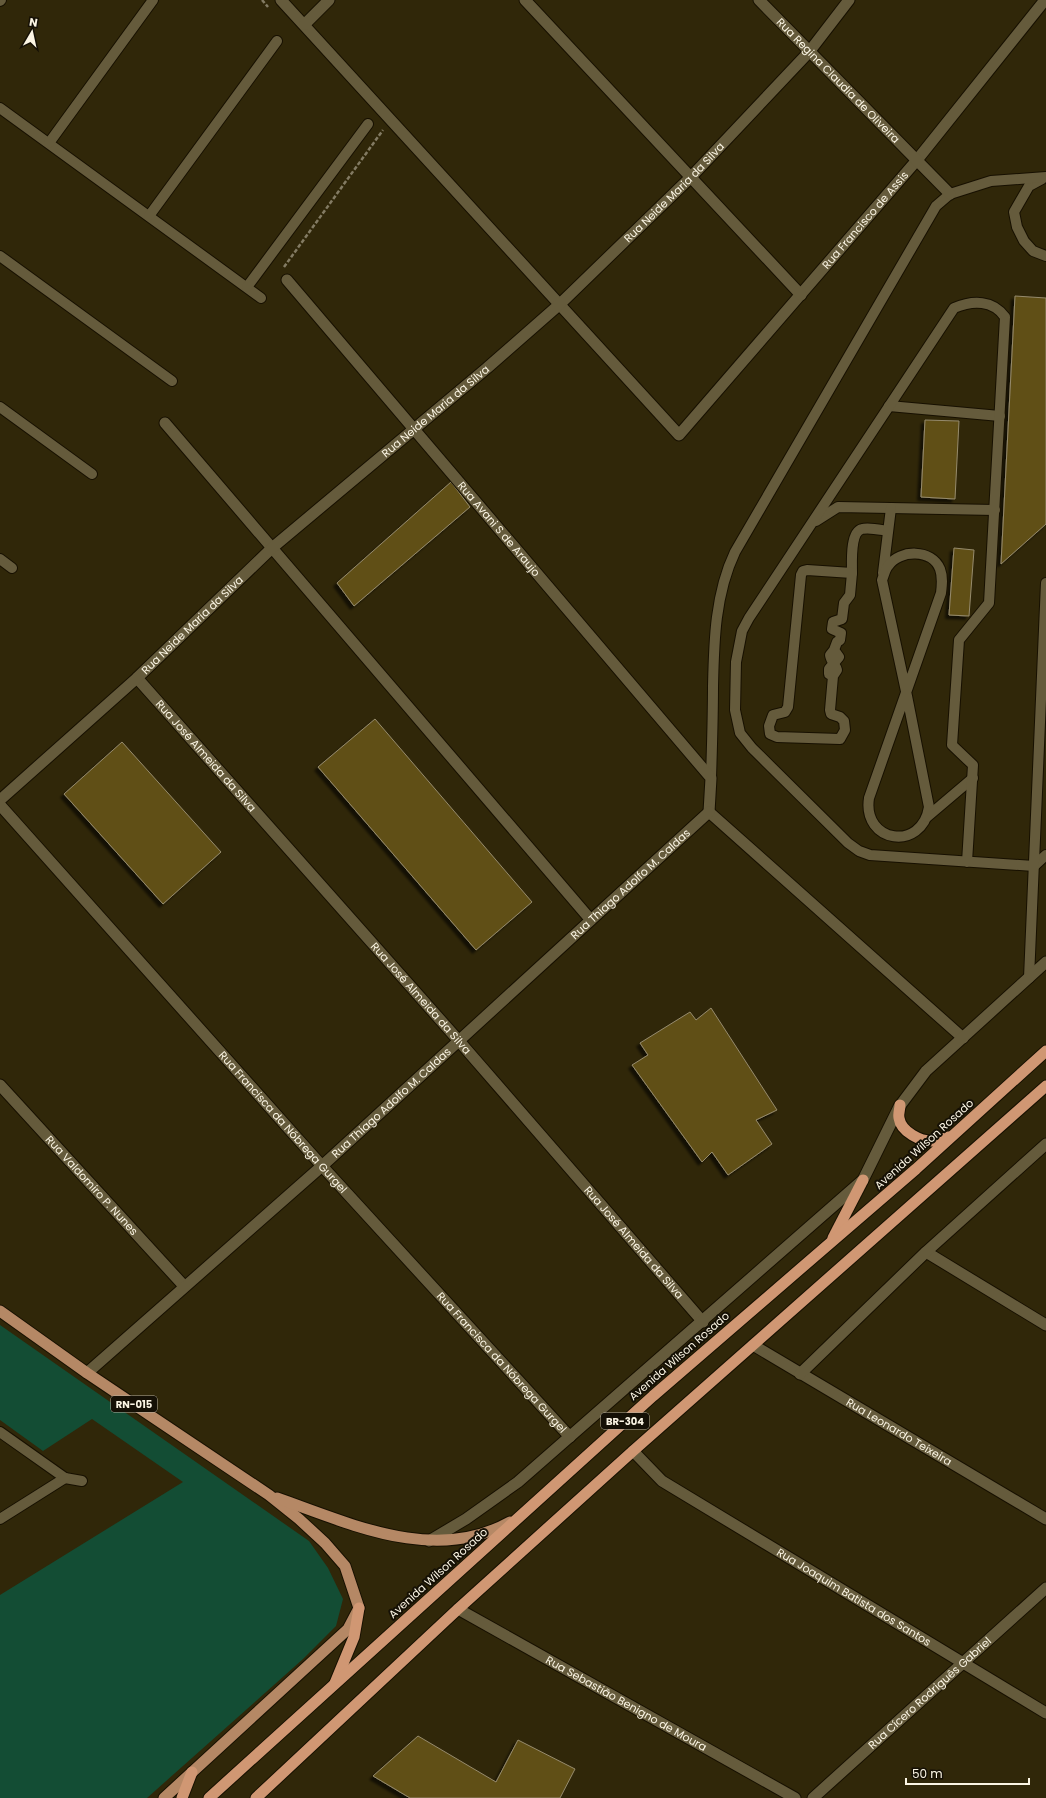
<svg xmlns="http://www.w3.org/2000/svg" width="1046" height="1798" font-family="Poppins,sans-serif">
  <defs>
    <filter id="shadow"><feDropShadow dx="-3.5" dy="3.5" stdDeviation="1" flood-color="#0009"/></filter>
  </defs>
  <rect width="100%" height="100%" fill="#302709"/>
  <polygon fill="#134d34" points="0,1325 309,1541 328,1568 343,1599 336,1626 303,1659 147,1798 0,1798 0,1595 183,1482 92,1419 43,1451 0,1420"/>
  <g fill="#604f19" stroke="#968b6c" filter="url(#shadow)">
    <polygon points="1015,296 1046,298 1046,524 1001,564"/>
    <polygon points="925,420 959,421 955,499 921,497"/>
    <polygon points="451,482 470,507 354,606 337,583"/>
    <polygon points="954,548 974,550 969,616 949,615"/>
    <polygon points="375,719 532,902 476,950 318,767"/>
    <polygon points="122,742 221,852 163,904 64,794"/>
    <polygon points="711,1008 777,1110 756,1120 772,1144 728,1175 712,1152 702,1162 632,1065 648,1055 640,1043 690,1012 696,1020"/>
    <polygon points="418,1736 496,1782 518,1740 575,1769 560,1798 410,1798 373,1776"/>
  </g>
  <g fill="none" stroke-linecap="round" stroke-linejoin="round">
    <defs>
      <g id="service">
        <polyline points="0,1 1,0"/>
        <polyline points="0,108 261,298"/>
        <polyline points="49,143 153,0"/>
        <polyline points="1042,179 1029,186 1014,212 1017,227 1024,241 1033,251 1046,256"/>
        <polyline points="149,216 277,41"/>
        <polyline points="0,256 172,381"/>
        <polyline points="247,287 368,124"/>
        <polyline points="889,406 1000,416"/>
        <polyline points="0,407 92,474"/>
        <polyline points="816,521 838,507 995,510"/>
        <polyline points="0,559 12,568"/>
        <path d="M 852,573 C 852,562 850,532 862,529 C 869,527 881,530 888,531"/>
        <polyline points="883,573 891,508"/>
        <path d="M 833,676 L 830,710 L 831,714 L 840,717 L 844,721 L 845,730 L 840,739 L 777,737 L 770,734 L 769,726 L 773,715 L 785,712 L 788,707 L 801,575 L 803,571 L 807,570 L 852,573 L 850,595 L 844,603 L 842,619 L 833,622 L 832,629 L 841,633 L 840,640 L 837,642 L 834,650 L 830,655 C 831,662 836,665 837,670 L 833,676 L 829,674 L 829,669 L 839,657 L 834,650"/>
        <path d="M 907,696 L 929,807 C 922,852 862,843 869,798 L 941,593 C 942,585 943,577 940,569 C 932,549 900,549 888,566 C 885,570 884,575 882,580 L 907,696"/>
        <path d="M 711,778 C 712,747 713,717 713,686 C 714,641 715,594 735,552 L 936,206 L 950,194 L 991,181 L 1046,177"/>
        <polyline points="927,817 973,778"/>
        <path d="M 967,862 L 973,765 L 952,745 L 959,640 L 989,603 L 1005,317 C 993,300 973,300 954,308 L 749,618 L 742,631 L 736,662 L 735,710 L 740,733 L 752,748 L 848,843 L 859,851 L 870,855 L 1034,866 L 1046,855"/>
        <polyline points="1029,978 1046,583"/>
        <polyline points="0,1432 65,1478 82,1481"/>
        <polyline points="0,1519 65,1478"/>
      </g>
      <g id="minor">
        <path id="s1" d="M 281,0 L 679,435 L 917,160 L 1045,0"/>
        <polyline points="525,0 801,295"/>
        <path id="s2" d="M 759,0 L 950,194"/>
        <polyline points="305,24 329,0"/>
        <path id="s3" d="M 287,280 L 711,778 L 709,812"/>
        <polyline points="165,423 590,919"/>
        <path id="s4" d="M 137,678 L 459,1041 L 703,1322"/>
        <path id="s5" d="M 0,800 L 137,678 L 272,548 L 487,368 L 560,304 L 691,177 L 809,52 L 849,0"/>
        <path id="s6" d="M 0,805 L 322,1166 L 570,1437"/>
        <polyline points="709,812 963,1038"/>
        <path id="s7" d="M 0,1085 L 184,1286"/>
        <polyline points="926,1252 1046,1325"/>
        <path id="s8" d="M 753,1345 L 1046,1519"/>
        <path id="s9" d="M 87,1373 L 322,1166 L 709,812"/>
        <polyline points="800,1374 926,1252 1046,1144"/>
        <path id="s10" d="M 633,1451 L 662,1481 L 1046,1713"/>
        <polyline points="429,1541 466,1519 518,1482 863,1180 899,1107 926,1071 1046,962"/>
        <path id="s11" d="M 458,1609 L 795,1798"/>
        <path id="s12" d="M 813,1798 L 1046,1588"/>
      </g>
      <g id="primary">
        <polyline points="0,1311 87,1373 269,1495 299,1519 325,1543 345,1566 359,1608 348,1629 164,1798"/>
        <path d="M 277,1498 C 351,1524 435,1564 510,1522"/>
      </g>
      <g id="trunk">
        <path d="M 900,1105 C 900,1109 898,1114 899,1118 C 901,1132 921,1142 934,1141 C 939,1141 944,1138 949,1137"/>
        <polyline points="833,1238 863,1180"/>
        <polyline points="335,1683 354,1637 359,1608"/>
        <polyline points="182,1798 192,1772"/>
        <polyline points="209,1798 653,1396 916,1169 1046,1051"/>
        <polyline points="256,1798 458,1609 633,1451 1046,1086"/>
      </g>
    </defs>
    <use href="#service" stroke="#171000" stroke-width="12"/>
    <use href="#minor" stroke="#171000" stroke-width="13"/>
    <use href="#primary" stroke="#171000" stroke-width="13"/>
    <use href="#trunk" stroke="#171000" stroke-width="13"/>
    <g stroke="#837b63" stroke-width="2.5" stroke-dasharray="4 2" stroke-linecap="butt">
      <polyline points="262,0 268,7"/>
      <polyline points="284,267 383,130"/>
    </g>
    <use href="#service" stroke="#655b3c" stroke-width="10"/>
    <use href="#minor" stroke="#655b3c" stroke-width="11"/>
    <use href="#primary" stroke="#b58865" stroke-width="11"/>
    <use href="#trunk" stroke="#d09773" stroke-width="11"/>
  </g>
  <g text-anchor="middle" stroke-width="4" stroke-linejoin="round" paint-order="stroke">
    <g fill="#151005" stroke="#b6b0a1" stroke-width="1">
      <rect x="111" y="1396" width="46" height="16" rx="3"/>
      <rect x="601" y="1413" width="48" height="16" rx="3"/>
    </g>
    <g font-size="10" font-weight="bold" fill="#fbf5e4">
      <text x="134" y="1408">RN-015</text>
      <text x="625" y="1425">BR-304</text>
    </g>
    <g font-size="11" fill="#fbf5e4" stroke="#151005">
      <text dy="4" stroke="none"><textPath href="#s2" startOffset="113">Rua Regina Claudia de Oliveira</textPath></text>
      <text dy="4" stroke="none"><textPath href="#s5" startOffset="908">Rua Neide Maria da Silva</textPath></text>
      <text dy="4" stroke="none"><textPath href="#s1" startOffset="874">Rua Francisco de Assis</textPath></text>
      <text dy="4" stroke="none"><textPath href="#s5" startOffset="584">Rua Neide Maria da Silva</textPath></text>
      <text dy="4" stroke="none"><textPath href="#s3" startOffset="327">Rua Avani S de Araujo</textPath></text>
      <text dy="4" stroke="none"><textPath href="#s5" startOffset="260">Rua Neide Maria da Silva</textPath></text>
      <text dy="4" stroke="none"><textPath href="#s4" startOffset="104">Rua José Almeida da Silva</textPath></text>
      <text dy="4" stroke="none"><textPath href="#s9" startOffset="731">Rua Thiago Adolfo M. Caldas</textPath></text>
      <text dy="4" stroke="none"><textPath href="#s4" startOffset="428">Rua José Almeida da Silva</textPath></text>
      <text dy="4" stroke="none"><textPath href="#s9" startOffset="407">Rua Thiago Adolfo M. Caldas</textPath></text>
      <text dy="4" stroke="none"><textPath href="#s6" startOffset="425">Rua Francisca da Nóbrega Gurgel</textPath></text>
      <text transform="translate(924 1144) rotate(-42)" y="4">Avenida Wilson Rosado</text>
      <text dy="4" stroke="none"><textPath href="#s7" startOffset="136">Rua Valdomiro P. Nunes</textPath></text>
      <text dy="4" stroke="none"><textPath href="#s4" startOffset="752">Rua José Almeida da Silva</textPath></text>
      <text transform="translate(679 1356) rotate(-41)" y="4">Avenida Wilson Rosado</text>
      <text dy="4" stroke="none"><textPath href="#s6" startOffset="750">Rua Francisca da Nóbrega Gurgel</textPath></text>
      <text dy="4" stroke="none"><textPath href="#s8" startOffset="170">Rua Leonardo Teixeira</textPath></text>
      <text transform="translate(438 1573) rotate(-42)" y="4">Avenida Wilson Rosado</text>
      <text dy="4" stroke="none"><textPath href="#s10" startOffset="266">Rua Joaquim Batista dos Santos</textPath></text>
      <text dy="4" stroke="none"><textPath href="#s12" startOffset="157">Rua Cícero Rodriguês Gabriel</textPath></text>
      <text dy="4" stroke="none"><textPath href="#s11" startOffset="193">Rua Sebastião Benigno de Moura</textPath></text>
    </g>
  </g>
  <g transform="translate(32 32) rotate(9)" stroke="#151005" stroke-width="3" paint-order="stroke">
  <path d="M0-3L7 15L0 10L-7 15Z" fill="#fbf5e4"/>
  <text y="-6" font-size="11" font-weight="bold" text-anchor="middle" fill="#fbf5e4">N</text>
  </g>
  <path d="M906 1778v6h123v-6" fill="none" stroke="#fbf5e4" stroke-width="2"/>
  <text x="912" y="1778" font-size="12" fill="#fbf5e4" stroke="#151005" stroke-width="3" paint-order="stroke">50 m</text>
</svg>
